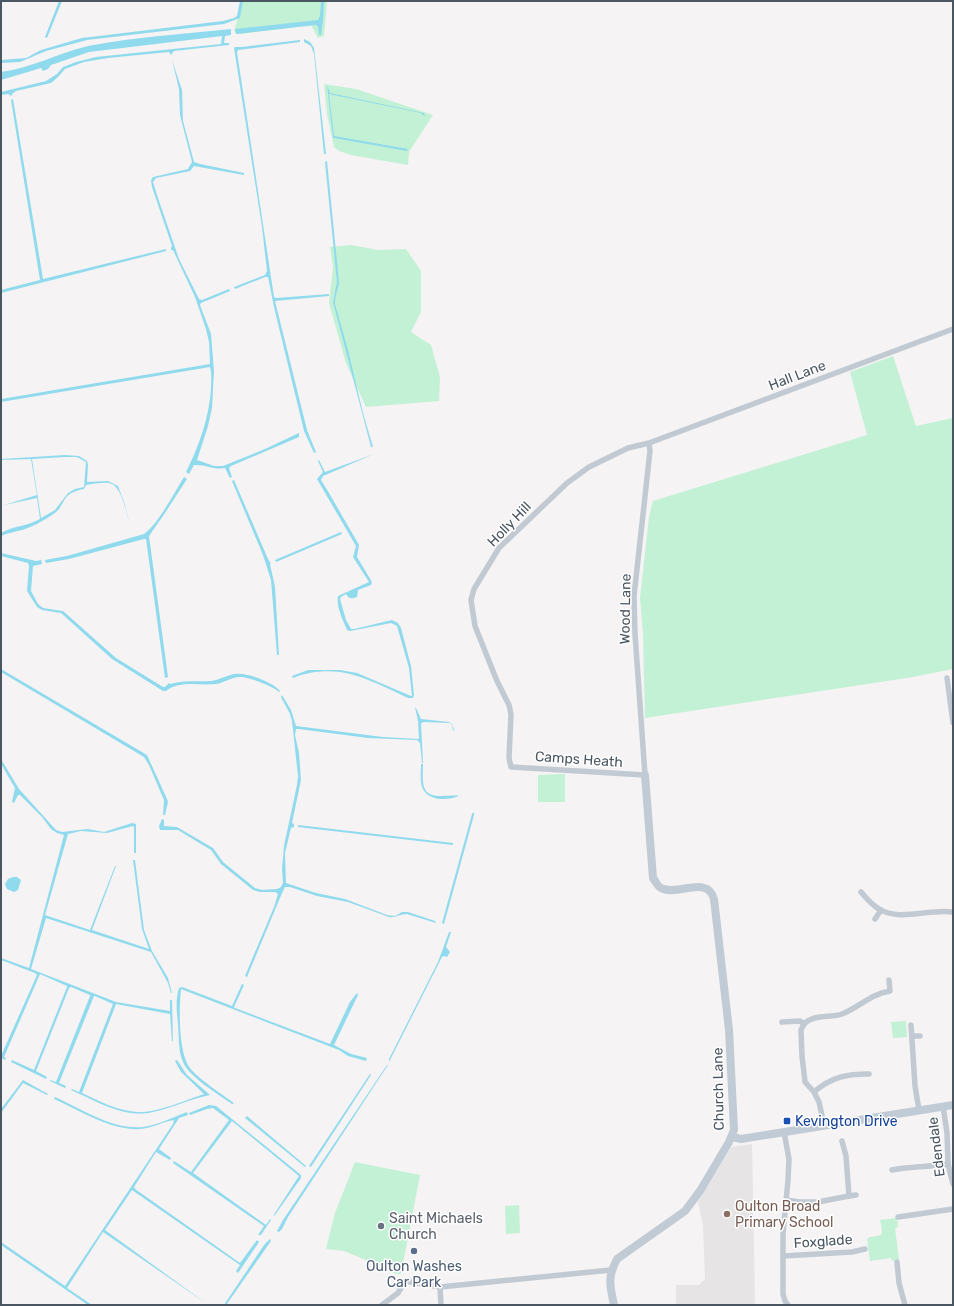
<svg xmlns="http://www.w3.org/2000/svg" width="954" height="1306" font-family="Rubik,sans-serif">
  <rect width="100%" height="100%" fill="#f5f3f3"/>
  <polygon fill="#e6e4e5" points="752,1144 755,1305 676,1305 676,1285 699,1285 705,1279 703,1226 698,1202 731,1147"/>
  <g fill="#c3f1d5">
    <polygon points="243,1 327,1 324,36 318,38 311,25 241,34 237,34 234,31"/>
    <polygon points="324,84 356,89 433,115 409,152 408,165 351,155 339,151 334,147 327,114"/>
    <polygon points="351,245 378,250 406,249 421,271 421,312 411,332 431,345 440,377 439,401 366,407 346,363 329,303 333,267 330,247"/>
    <polygon points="893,356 916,426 953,418 953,669 913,677 645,718 643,634 640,598 649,517 653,501 867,435 850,372"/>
    <polygon points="565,774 565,802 538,802 538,775"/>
    <polygon points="906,1021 907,1037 893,1038 891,1022"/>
    <polygon points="355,1162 420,1175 401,1274 396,1274 383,1267 344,1251 326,1249 335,1213"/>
    <polygon points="519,1205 520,1233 506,1234 505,1206"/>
    <polygon points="897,1218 898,1227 895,1228 899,1260 892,1261 891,1258 870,1261 867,1239 870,1237 881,1235 882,1230 880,1220"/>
  </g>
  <g fill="#90daee" fill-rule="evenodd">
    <polygon points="59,1 62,1 47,38 45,37"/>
    <polygon points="240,1 243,1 240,18 224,24 87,40 46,51 20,62 1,63 1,60 26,58 41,50 82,38 223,21 234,18 237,16"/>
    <polygon points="321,1 324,1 323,21 321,35 319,35 318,27 316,25 236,34 235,29 318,20 320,16"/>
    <path d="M 231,29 L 231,35 L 225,36 L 224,43 L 229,43 L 229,45 L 174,51 L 171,55 L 169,52 L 108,58 L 84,62 L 65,69 L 58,77 L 51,83 L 16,91 L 12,94 L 12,96 L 8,94 L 1,95 L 1,92 L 46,81 L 57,74 L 63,67 L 76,62 L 96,57 L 221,44 L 222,36 L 89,52 L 51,65 L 48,69 L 43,71 L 41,68 L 1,80 L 1,72 C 32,68 58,53 88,46 C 134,37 184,34 231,29 Z"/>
    <polygon points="304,39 310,42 314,48 326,154 324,154 314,54 311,46 304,42"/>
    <polygon points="300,40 300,42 238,50 237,52 274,297 276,298 329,294 329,296 275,301 307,430 316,452 314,453 304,431 274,307 268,277 265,277 235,289 234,287 265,275 267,271 262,227 234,48 235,47 242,47"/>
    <path d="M 172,60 L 182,90 L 183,121 L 194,162 L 200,164 L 244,173 L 244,175 L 194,166 L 190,171 L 156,178 L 153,182 L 158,198 L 179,259 L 199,299 L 202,300 L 229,289 L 230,291 L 201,303 L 200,305 L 211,334 L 214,371 L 212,408 L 208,426 L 197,460 L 214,466 L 223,466 L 265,449 L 299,433 L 299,437 L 231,466 L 229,468 L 232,477 L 230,478 L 225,468 C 213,470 205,464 194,465 L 189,474 L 186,472 C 199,446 209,418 211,389 C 211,382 212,374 210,367 L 1,402 L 1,399 L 210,364 L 209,342 L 206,329 L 195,297 L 173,250 L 171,250 L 171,248 L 172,246 L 152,187 L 151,180 L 153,177 L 188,169 L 192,162 L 180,115 L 179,89 Z"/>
    <polygon points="327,85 330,93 424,113 425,117 421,113 329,94 334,136 408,149 407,151 334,138 333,138 334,147"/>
    <polygon points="13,99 43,279 166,249 166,251 1,293 1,290 40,280 11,100"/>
    <path d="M 327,161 L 339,282 C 338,290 335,296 335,304 L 348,350 L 363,413 L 373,447 L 371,447 L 333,302 L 337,282 L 325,162 Z"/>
    <path d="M 374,454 L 323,476 L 321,480 L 329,493 L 359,545 L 357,557 L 372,582 L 371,585 L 358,590 L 357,597 C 351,599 349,599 346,594 L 341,597 L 340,599 L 346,620 L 351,629 L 354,629 L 392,620 L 398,623 L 401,628 L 411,666 L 414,695 L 413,698 L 408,698 C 369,680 338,661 293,678 L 292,676 L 308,670 L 340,670 L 357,673 L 411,696 L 412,696 L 409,668 L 397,626 L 391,623 L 350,631 L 347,630 C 343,620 336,607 338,596 L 369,582 L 353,557 L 356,546 L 317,479 L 323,472 L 318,461 L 319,460 L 325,472 Z"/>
    <path d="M 65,455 L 79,456 L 87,461 L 88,465 L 87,482 L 108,481 L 118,486 L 124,502 L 129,521 C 125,510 122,486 109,483 C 102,482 93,484 86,485 L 84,489 C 58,494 68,505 52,515 C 43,521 32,527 22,530 C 14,532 8,533 1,536 L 1,533 C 13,526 28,526 40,519 L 37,498 L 4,505 L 37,495 L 31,459 L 1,460 L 1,459 ZM 65,457 L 77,457 L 86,462 L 84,487 L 75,489 L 68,493 L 55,510 L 41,518 L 32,459 Z"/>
    <path d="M 184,477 L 187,479 L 165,513 L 149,536 L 168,677 L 165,678 L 146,539 L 144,539 L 69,559 L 46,563 L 45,560 L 67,556 L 144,534 C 159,523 174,493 184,477 Z"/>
    <polygon points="234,480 268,559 271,564 270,564 275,587 279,655 277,655 271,580 263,555 232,481"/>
    <polygon points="341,532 342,534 276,562 275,560"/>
    <path d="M 1,553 L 36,561 L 41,560 L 42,564 L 33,566 L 31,591 L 38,604 L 43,608 L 63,611 L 116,658 L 163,687 L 165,687 L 169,683 L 170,684 C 184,680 197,682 211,681 C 219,680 227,675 235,674 C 246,672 273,682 280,691 L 279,692 C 273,686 249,677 240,677 C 231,677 224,683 216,684 C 199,686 180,680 166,691 L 163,691 L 112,659 L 61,613 L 42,610 L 37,607 L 27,591 L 29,566 L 28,563 L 1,556 Z"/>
    <polygon points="1,669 147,755 167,799 168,802 165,815 163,815 164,800 149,765 144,757 1,672"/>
    <path d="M 282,695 L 291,710 L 296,726 L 383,737 L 419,739 L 418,721 L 415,707 L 416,708 L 421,719 L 449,722 L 452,724 L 454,730 L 453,731 L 452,725 L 450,723 L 424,722 L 421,723 L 423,763 L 422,763 L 420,743 L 417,740 L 368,738 L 299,729 L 296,729 L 295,735 L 299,753 L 301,780 L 292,823 L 294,824 L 294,827 L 291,828 L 285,853 L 286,883 L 316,893 L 345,899 L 387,915 L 395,916 L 402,912 L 408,912 L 435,921 L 436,923 L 407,914 C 400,914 395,918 389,917 L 348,902 L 317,896 L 290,887 L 285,887 L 282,893 L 247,977 L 245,976 L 274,907 L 278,894 L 275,892 L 260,892 L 253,890 L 221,864 L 211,850 L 178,830 L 160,830 L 159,826 L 162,819 L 164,820 L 164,826 L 177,827 L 213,848 L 223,862 L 255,888 L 262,890 L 277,889 L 281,887 L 283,883 L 282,869 L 284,846 L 297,785 L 298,776 L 292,721 L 290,714 L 281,697 Z"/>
    <path d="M 1,759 L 19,789 L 56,830 L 62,832 L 88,829 L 104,832 L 132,823 L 136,824 L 136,853 L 134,853 L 134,827 L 133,826 L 107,833 L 81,831 L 68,834 L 45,915 L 90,930 L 115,866 L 116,866 L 92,930 L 149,949 L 142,929 L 133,860 L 135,860 L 144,930 L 152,951 L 168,978 L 172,993 L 171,993 L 168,983 L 151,952 L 46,918 L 31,969 L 116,1002 L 170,1011 L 170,1000 L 172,1000 L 173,1041 L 172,1041 L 170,1014 L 116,1004 L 82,1093 C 99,1101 118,1111 138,1112 C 157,1113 186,1100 204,1094 L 181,1072 L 175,1061 L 177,1060 L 187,1075 L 210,1095 C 190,1099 172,1108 153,1112 C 125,1119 96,1101 71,1090 L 72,1089 L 79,1092 L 113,1004 L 95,996 L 94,996 L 59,1083 L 66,1086 L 65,1088 L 50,1081 L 50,1080 L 56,1082 L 90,996 L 90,995 L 71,987 L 69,988 L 36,1071 L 47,1077 L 46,1079 L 11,1062 L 12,1060 L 34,1070 L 67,987 L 67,986 L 40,974 L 4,1057 L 6,1058 L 5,1060 L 1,1058 L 1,1056 L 37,975 L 35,973 L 1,960 L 1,958 L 29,968 L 64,835 L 57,833 L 51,829 L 42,817 L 20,795 L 18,795 L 14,803 L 12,802 L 15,788 L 1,764 Z"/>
    <path d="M 421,764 L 423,764 C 423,771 422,780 424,787 C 428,801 450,794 459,796 C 447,801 427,801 422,787 C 420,780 421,771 421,764 Z"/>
    <polygon points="474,812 474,815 444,924 442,923 472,814"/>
    <polygon points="298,825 453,843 453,845 298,827"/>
    <polygon points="13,877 17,877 21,880 18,890 14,892 7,889 5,884 8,879"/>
    <polygon points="449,932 451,932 446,947 450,952 447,957 444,956 442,957 389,1062 389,1059 438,962"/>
    <path d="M 242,984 L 244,985 L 234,1007 L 235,1008 L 330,1044 L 350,1002 L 357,993 L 358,995 L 334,1045 L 351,1054 L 367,1058 L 366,1061 L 348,1056 L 339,1050 L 181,989 C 179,1008 178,1052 190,1068 C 197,1078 223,1095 234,1103 L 232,1104 C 218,1094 189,1077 183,1062 C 178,1051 179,1037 178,1025 C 177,1013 175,1000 179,988 L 182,987 L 232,1006 Z"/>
    <polygon points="387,1065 388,1065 288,1217 282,1229 279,1232 277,1231 283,1220"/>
    <polygon points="370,1074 371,1075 311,1167 309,1166"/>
    <polygon points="23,1080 48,1094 47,1095 23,1083 1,1113 1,1109"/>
    <path d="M 55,1097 C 82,1109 112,1130 143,1127 C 158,1125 173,1117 187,1112 L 188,1115 L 179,1118 L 159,1149 L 171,1158 L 170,1160 L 156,1152 L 134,1187 L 135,1189 L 240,1263 L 257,1240 L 259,1242 L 238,1273 L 236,1271 L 240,1265 L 132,1190 L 105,1230 L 207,1304 L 103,1232 L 67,1288 L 92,1305 L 88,1305 L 1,1245 L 1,1242 L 65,1286 L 173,1124 L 174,1120 C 164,1121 153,1128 141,1129 C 111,1131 81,1111 54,1099 Z"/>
    <polygon points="209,1105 216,1106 221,1110 301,1175 301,1178 275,1215 273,1216 299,1176 232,1121 193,1173 266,1225 270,1219 271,1220 261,1235 258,1235 264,1226 173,1163 174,1161 191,1172 229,1120 213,1108 207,1109 190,1115 189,1113"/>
    <polygon points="247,1116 306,1166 305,1167 245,1118"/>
    <polygon points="270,1239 271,1241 231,1298 226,1305 224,1305 264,1245"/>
  </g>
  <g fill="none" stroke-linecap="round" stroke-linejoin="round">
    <g stroke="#c1cad2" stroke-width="5.5">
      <polyline points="649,443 650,451 634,596 635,634 645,775 511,767 509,758 511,714 509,705 497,681 475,626 471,600 474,589 499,548 567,483 589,467 628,448 649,443 953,329"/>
      <polyline points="947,678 953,723"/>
      <path d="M 861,892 C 866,898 872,905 879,909 C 900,922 930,908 953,912"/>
      <polyline points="875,919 881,910"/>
      <path d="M 782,1022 L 800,1021 L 804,1024 C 813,1014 831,1018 842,1014 C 860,1007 870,994 890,991 L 889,980"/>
      <polyline points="804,1024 801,1030 802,1056 805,1082 814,1092 819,1102 824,1125"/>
      <polyline points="911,1025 915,1086 919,1110"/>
      <polyline points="912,1036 920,1036"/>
      <path d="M 814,1092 C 831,1077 847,1074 869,1074"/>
      <polyline points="943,1106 947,1133 948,1164 953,1184"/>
      <polyline points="784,1132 789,1159 788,1180 783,1234 783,1294 785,1301 788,1305"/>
      <path d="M 892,1170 C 911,1166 930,1167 948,1164"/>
      <polyline points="849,1196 856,1195"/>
      <polyline points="786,1200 799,1202 818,1202 849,1196 846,1156 842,1141"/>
      <polyline points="898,1217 953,1209"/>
      <polyline points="783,1256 852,1252 865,1249"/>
      <polyline points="897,1262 899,1283 905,1305"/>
      <polyline points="440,1287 441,1305"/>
      <polyline points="382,1305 398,1293 405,1281 440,1287 611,1270"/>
    </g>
    <g stroke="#c1cbd6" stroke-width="8">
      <polyline points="732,1137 741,1139 953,1105"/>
      <path d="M 614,1305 C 610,1285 607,1278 617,1259 L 685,1211 L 700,1191 L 729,1142 L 734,1130 L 729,1030 L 714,899 C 707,874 677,897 661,888 C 657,886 656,882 653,878 L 645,775"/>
    </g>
  </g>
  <rect fill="#1a4fb4" stroke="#fff" stroke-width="1.5" x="783" y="1117" width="8" height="8" rx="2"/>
  <circle fill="#8d6e63" stroke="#fff" stroke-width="1.5" cx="727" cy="1214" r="4"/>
  <circle fill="#6b7280" stroke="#fff" stroke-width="1.5" cx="381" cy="1226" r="4"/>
  <circle fill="#5c6f8a" stroke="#fff" stroke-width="1.5" cx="414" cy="1251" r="4"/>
  <g text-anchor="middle" stroke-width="3" stroke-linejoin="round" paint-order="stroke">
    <g font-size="14" fill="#4a5661" stroke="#fff">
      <text transform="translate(797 375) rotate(-21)" y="5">Hall Lane</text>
      <text transform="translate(509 524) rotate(-46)" y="5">Holly Hill</text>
      <text transform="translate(625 609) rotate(-89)" y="5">Wood Lane</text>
      <text transform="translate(579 759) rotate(4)" y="5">Camps Heath</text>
      <text transform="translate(718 1089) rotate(-91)" y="5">Church Lane</text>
      <text transform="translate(936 1147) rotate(-97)" y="5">Edendale</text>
      <text transform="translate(823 1241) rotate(-4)" y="5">Foxglade</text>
    </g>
    <g font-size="14" fill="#164399" stroke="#fff" text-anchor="start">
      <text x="795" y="1126">Kevington Drive</text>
    </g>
    <g font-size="14" fill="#785e54" stroke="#fff" text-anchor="start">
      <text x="735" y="1211">Oulton Broad<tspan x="735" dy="16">Primary School</tspan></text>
    </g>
    <g font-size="14" fill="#5b616d" stroke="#fff" text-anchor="start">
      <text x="389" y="1223">Saint Michaels<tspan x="389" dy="16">Church</tspan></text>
    </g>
    <g font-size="14" fill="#4e5e75" stroke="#fff">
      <text x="414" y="1271">Oulton Washes<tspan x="414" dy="16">Car Park</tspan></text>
    </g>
  </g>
  <rect width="954" height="1306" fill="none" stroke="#4a5661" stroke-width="4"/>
</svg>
